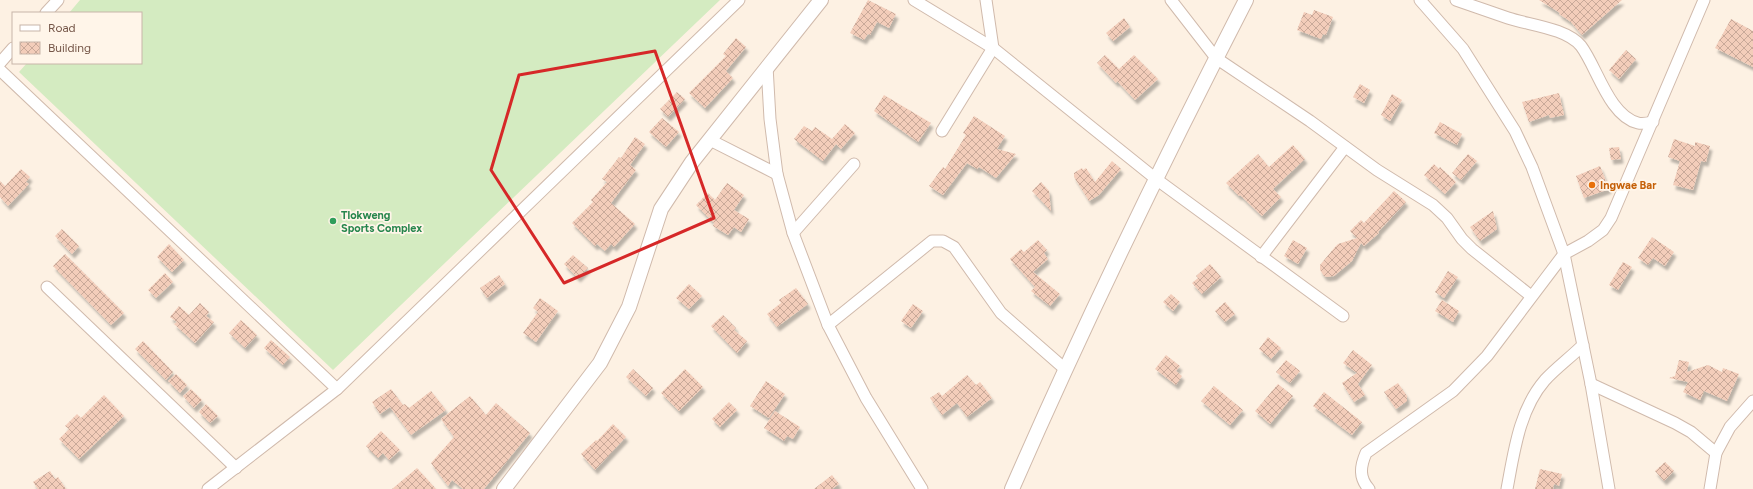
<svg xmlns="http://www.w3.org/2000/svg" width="1753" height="489" font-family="Figtree,sans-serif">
  <defs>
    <pattern id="building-cross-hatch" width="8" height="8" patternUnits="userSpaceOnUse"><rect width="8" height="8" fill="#f3cdba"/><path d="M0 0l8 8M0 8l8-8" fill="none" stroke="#c9a999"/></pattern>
    <filter id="shadow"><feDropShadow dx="2.5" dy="4.5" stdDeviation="1" flood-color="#0004"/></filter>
  </defs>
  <rect width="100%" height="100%" fill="#fdf1e3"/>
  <polygon fill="#d4ebc1" points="80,0 720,0 333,370 19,72 27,63 141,63 141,13 69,13"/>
  <g fill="url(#building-cross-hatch)" filter="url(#shadow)">
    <polygon points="868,0 896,14 889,28 877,22 870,35 868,34 864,40 850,33"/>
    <polygon points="1539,0 1622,0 1582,35 1571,22 1559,14 1560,13"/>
    <polygon points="1314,10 1333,17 1326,35 1323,34 1321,39 1297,30 1304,12 1312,15"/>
    <polygon points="1124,18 1130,27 1113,41 1106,33"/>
    <polygon points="1731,19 1753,31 1753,67 1715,48"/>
    <polygon points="736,38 746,47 726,71 733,78 705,108 689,93 726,56 723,54"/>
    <polygon points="1626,50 1636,59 1619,79 1609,70"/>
    <polygon points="1105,55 1119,69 1134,55 1158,79 1135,100 1117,81 1116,83 1097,63"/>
    <polygon points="1360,84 1370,90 1364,103 1353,97"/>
    <polygon points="677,92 685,99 668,117 660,109"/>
    <polygon points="1559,93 1564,115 1550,118 1549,115 1529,122 1522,102"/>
    <polygon points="1392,94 1402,100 1390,121 1381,115"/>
    <polygon points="884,95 931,123 918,142 874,111"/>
    <polygon points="974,116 1005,136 997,149 1016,154 996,178 979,167 977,169 967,163 943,195 929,186 943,167 945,169 966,135 963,133"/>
    <polygon points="662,118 679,132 666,147 649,132"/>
    <polygon points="1440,122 1462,134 1457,145 1434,133"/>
    <polygon points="845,124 855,133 841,149 836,144 823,161 794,139 804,126 812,131 815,127 832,139"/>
    <polygon points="635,137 645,144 630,165 636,170 611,203 635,224 614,247 611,244 605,251 597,244 595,246 572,223 593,202 591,200 607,182 602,179 619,157 621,158"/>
    <polygon points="1674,139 1695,146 1695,142 1710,146 1706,162 1701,161 1693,190 1673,185 1680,161 1668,157"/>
    <polygon points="1293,145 1305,159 1273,189 1281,197 1262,216 1240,195 1239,196 1226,183 1258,154 1269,167"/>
    <polygon points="1619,147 1621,159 1611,160 1609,148"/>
    <polygon points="1468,154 1477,161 1461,180 1452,173"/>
    <polygon points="1112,161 1121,169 1099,195 1089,201 1074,177 1074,173 1082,168 1083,170 1086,168 1095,182"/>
    <polygon points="1434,164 1439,169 1440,167 1456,182 1445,194 1424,175"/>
    <polygon points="1600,166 1609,189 1584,198 1576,176"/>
    <polygon points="21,169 30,177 26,182 29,184 8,206 0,197 0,181 5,186"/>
    <polygon points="1041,182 1049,191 1051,211 1032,191"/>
    <polygon points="727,183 744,195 734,210 749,219 741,232 734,227 728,235 713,226 714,223 696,205 708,193 715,200"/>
    <polygon points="1394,191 1406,202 1378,232 1379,233 1364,246 1361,243 1352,261 1334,276 1327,277 1324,276 1320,270 1320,265 1335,247 1338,244 1357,238 1350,231 1361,220 1364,223"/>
    <polygon points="1493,211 1497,229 1480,241 1470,227"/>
    <polygon points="62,229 79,246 72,254 55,236"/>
    <polygon points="1652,237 1674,252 1665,266 1653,258 1648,265 1638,258"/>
    <polygon points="1038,240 1047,250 1044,253 1048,259 1033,272 1060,294 1050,306 1031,291 1035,287 1010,259 1021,249 1024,252"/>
    <polygon points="1293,240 1307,248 1298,264 1284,256"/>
    <polygon points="169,244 184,260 172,272 157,257"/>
    <polygon points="65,254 124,313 111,325 53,266"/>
    <polygon points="573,255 588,268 578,278 564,264"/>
    <polygon points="1623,262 1632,267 1618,290 1609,285"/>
    <polygon points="1210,264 1221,277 1202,294 1192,283 1198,278 1196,276"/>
    <polygon points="1448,271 1458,277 1444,298 1435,292"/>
    <polygon points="165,273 173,282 156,298 148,290"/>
    <polygon points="499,275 505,284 487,298 480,288"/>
    <polygon points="689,284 702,296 689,309 676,298"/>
    <polygon points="796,288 808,304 777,327 767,314 781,303 779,300"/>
    <polygon points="1171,294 1180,302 1173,311 1163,302"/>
    <polygon points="540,298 558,311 536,342 523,333 538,312 533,308"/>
    <polygon points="1442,300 1459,311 1453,322 1435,311"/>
    <polygon points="1225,302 1235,314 1225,322 1215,311"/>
    <polygon points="200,303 209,312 206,316 214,322 195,343 174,324 177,322 170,317 179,306 189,315"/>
    <polygon points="913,304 923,311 911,328 901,321"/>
    <polygon points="723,315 736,328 734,330 747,341 737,353 711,326"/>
    <polygon points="241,320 257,335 245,348 229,333"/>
    <polygon points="1268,337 1281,348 1271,359 1259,349"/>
    <polygon points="271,340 290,357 283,365 264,348"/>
    <polygon points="143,341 173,372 166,380 135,349"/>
    <polygon points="1353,350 1372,365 1358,384 1365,395 1354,402 1342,383 1357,373 1343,363"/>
    <polygon points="1166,355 1180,366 1176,371 1182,376 1176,385 1155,369"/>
    <polygon points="1286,360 1300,371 1290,383 1276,372"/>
    <polygon points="1679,360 1689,362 1687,372 1708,365 1722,372 1723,368 1739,374 1727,401 1704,391 1700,400 1683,392 1688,382 1669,378 1675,376"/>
    <polygon points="633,369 653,388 646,396 626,377"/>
    <polygon points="685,369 703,387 679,411 661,393"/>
    <polygon points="176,374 187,385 180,393 168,381"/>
    <polygon points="967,375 976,385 980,382 992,398 967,417 957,403 942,415 930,398 939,392 942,396"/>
    <polygon points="766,381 785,394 769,418 750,406"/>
    <polygon points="1398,383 1407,396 1407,401 1396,409 1384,392"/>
    <polygon points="1278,384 1293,396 1270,424 1255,411"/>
    <polygon points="1214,386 1243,410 1230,425 1201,401"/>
    <polygon points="191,389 202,400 194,408 183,396"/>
    <polygon points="391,389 403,405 405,404 409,408 431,391 446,410 411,435 390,407 380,414 372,402"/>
    <polygon points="1324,392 1362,422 1352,435 1313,406"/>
    <polygon points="104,395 124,416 79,459 59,439 69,429 65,426 77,414 81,418"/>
    <polygon points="470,396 486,415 496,403 530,433 484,489 463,489 452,480 448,486 431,463 454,437 441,419"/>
    <polygon points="729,402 737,410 720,427 712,419"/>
    <polygon points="206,404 218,416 210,423 199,412"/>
    <polygon points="775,411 800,427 793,439 787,436 784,441 764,428"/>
    <polygon points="613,424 626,437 595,470 581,454 596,440 597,441"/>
    <polygon points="381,431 400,450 389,460 383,453 378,458 366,446"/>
    <polygon points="1665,462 1674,471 1664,481 1655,471"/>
    <polygon points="417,468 436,489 392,489"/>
    <polygon points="1540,469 1562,474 1559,486 1554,484 1553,489 1535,489"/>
    <polygon points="50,471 55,479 58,477 66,489 38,489 33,482"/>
    <polygon points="832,475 839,484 832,489 814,489"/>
  </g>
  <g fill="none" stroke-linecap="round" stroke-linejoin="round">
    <defs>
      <g id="minor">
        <polyline points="914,0 993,48 1156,179 1343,316"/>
        <polyline points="1171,0 1216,58 1310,121 1377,170 1433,205 1447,218 1462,239 1472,249 1531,296"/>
        <polyline points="1420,0 1463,49 1515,131 1532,167 1564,254 1591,384 1609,489"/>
        <path d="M 1456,0 C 1473,6 1491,12 1508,18 C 1529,25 1566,28 1581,46 C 1597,67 1609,116 1638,123 C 1642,124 1648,123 1653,122"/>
        <polyline points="46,13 58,0"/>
        <polyline points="0,63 13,48"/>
        <polyline points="767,66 770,119 777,174 793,233 828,325 866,398 922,489"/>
        <polyline points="0,70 337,389"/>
        <polyline points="942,131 993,48 986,0"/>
        <polyline points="710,140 777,174"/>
        <polyline points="793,233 854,164"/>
        <polyline points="1261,257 1345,147"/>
        <polyline points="47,287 236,468"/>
        <polyline points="828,325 932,241 943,241 954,247 1001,313 1065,369"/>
        <polyline points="1591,384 1675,423 1691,432 1716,453"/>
        <polyline points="208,489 337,389 739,0"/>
        <path d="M 1369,489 C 1359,478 1360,467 1366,453 L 1453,391 L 1487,356 L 1564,254 L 1588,241 L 1603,230 L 1611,218 L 1704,0"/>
        <path d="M 1507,489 C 1514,452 1519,410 1545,380 C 1556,368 1571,357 1583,345"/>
        <polyline points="1710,489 1716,453 1730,427 1753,401"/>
      </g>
      <g id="tertiary">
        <polyline points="504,489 600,363 629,307 661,209 692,162 821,0"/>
        <path d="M 1012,489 C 1084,324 1163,161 1246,0"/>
      </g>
    </defs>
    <use href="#minor" stroke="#d0baac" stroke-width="13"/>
    <use href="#tertiary" stroke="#d0baac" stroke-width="16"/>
    <use href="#minor" stroke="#fff" stroke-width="11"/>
    <use href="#tertiary" stroke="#fff" stroke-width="14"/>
  </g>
  <path fill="none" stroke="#d62828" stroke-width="3" stroke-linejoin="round" d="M 655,51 L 714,218 L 564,283 L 491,170 L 519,75 Z"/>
  <circle fill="#e8710a" stroke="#fff5e9" stroke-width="1.5" cx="1592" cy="185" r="4"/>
  <circle fill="#2e9e5b" stroke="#fff5e9" stroke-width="1.5" cx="333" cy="221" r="4"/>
  <g text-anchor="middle" stroke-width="3.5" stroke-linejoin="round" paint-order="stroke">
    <g font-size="11" font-weight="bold" fill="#c56008" stroke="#fff5e9" text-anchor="start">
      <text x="1600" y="189">Ingwae Bar</text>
    </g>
    <g font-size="11" font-weight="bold" fill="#27864d" stroke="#fff5e9" text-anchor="start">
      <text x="341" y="219">Tlokweng<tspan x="341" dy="13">Sports Complex</tspan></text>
    </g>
  </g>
  <rect x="12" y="12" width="130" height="52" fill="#fff5e9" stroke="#c8b5a9"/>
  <rect x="20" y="25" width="20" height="6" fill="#ffffff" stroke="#c8b5a9"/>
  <text x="48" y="32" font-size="12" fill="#755648">Road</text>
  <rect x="20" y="42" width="20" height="12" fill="url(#building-cross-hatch)" stroke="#c8b5a9"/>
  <text x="48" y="52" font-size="12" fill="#755648">Building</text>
</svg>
